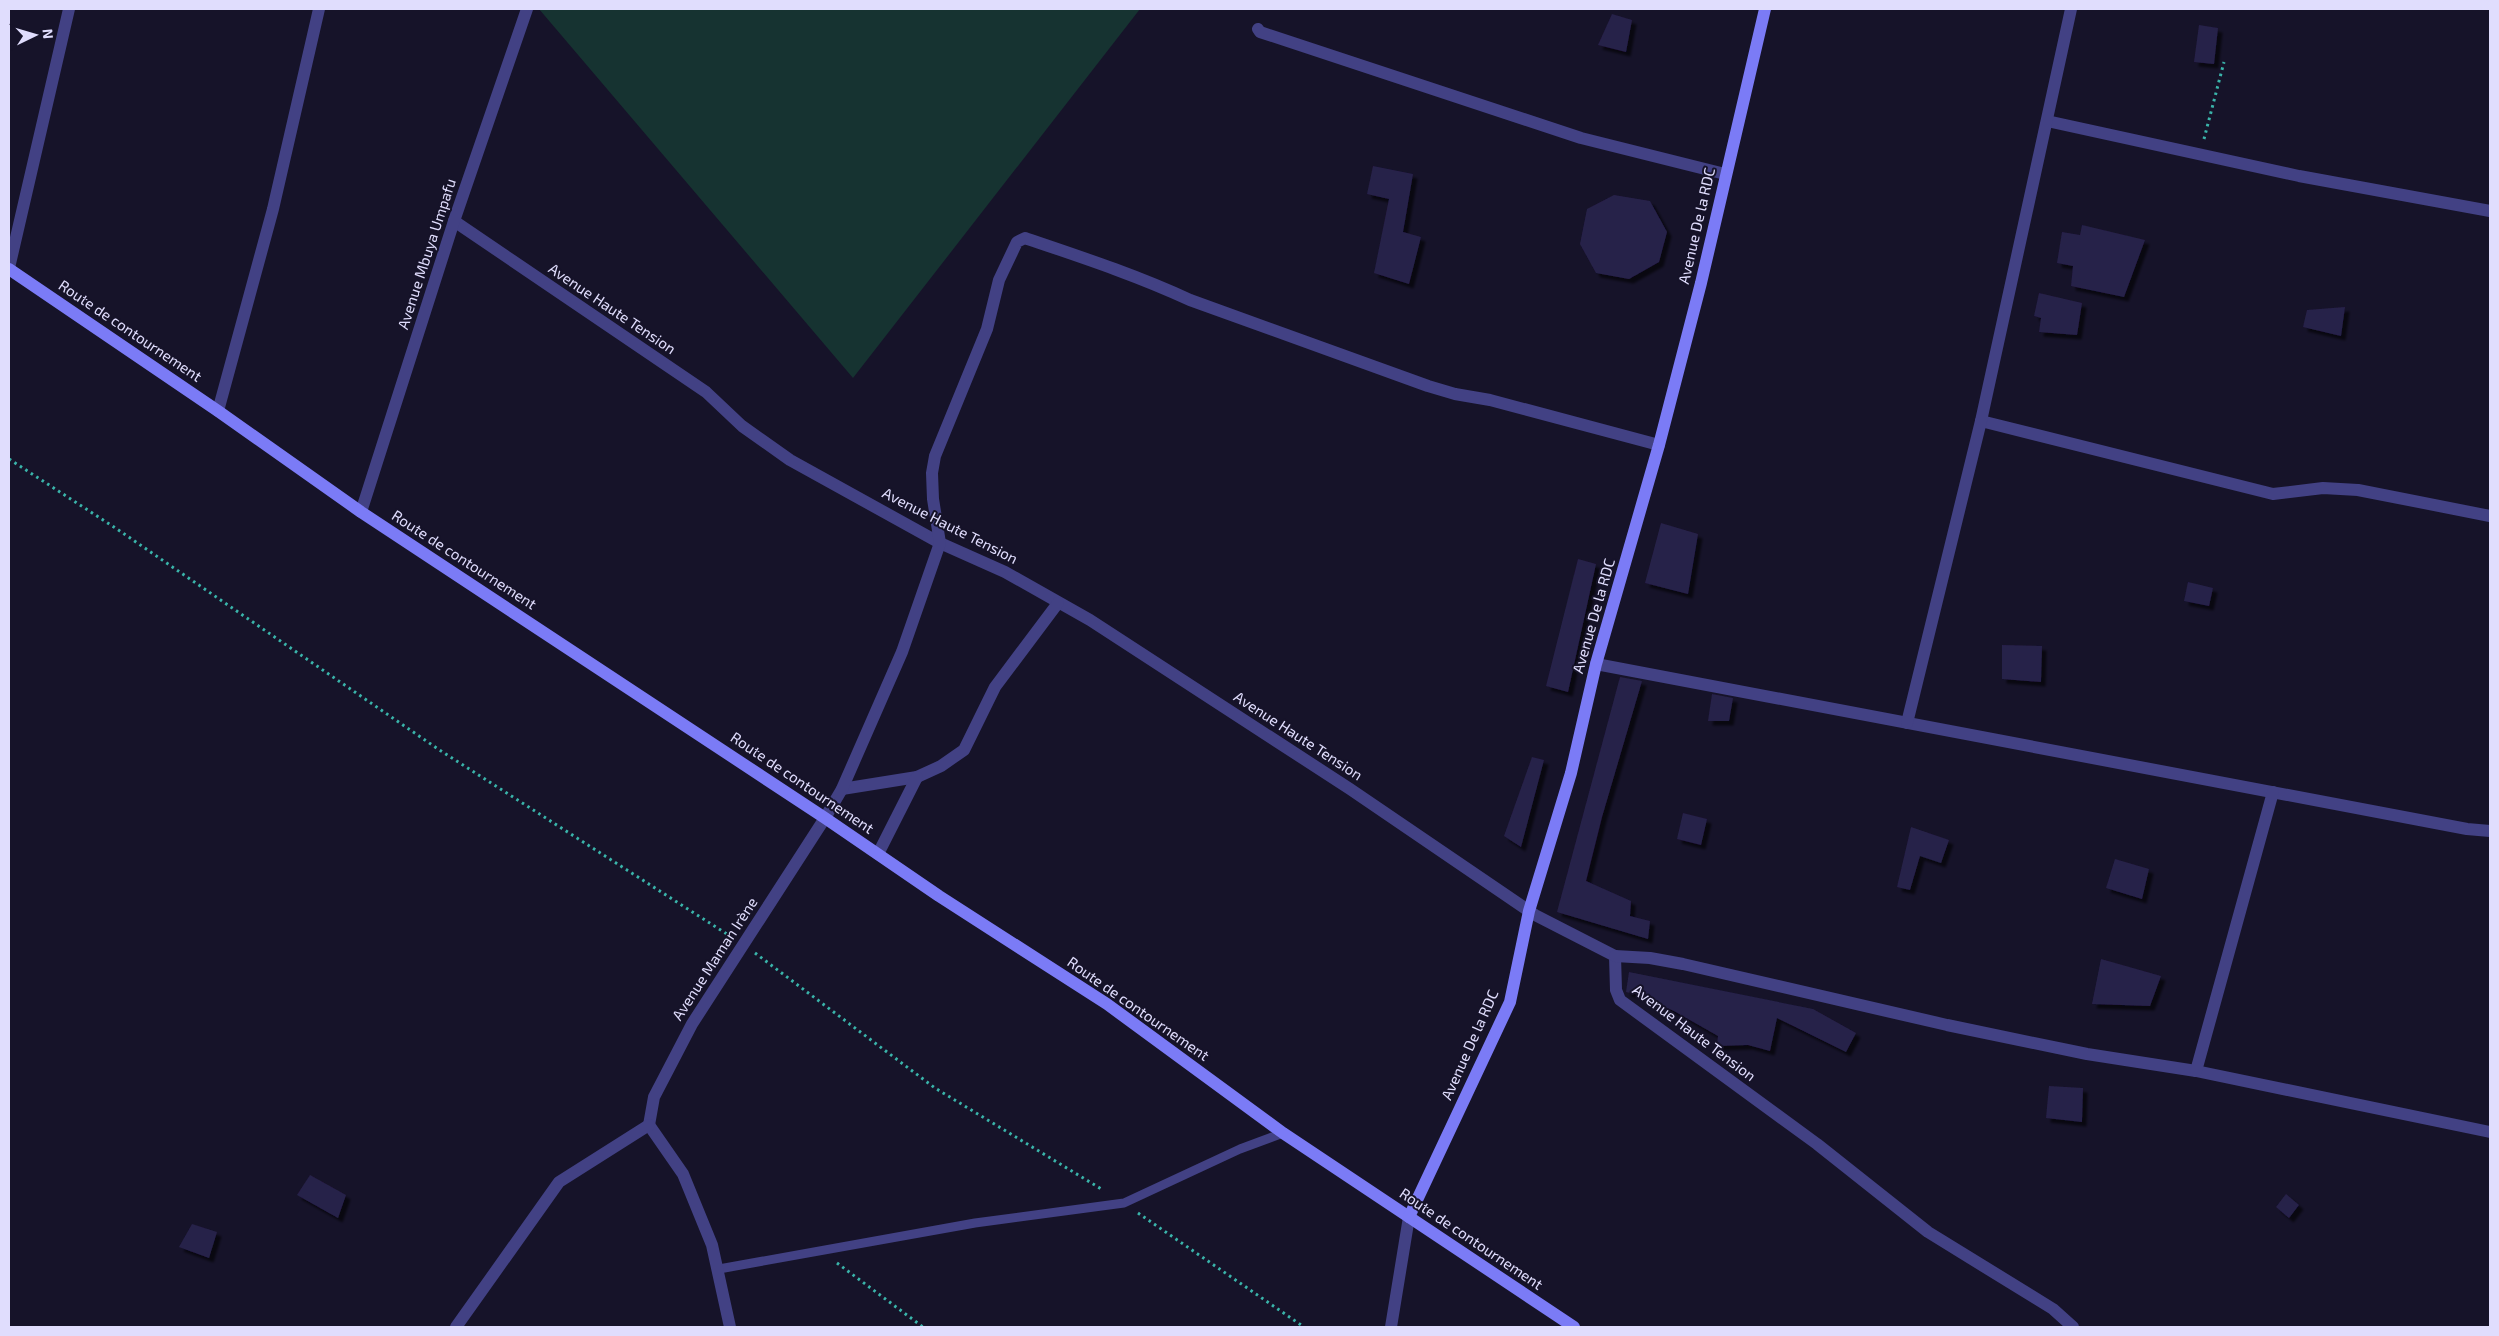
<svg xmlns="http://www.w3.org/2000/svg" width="2499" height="1336" font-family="'Exo 2',sans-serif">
  <defs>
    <filter id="shadow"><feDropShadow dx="4.5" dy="4.5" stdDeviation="1" flood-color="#0009"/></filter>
  </defs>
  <rect width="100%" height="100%" fill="#161329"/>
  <polygon fill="#163331" points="539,9 1140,9 853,378"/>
  <g fill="#272049" filter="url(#shadow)">
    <polygon points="1612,14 1632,20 1626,52 1598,45"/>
    <polygon points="2199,25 2218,28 2214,64 2194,62"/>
    <polygon points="1373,166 1413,174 1403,232 1421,237 1409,284 1374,273 1389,199 1367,194"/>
    <polygon points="1614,195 1650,201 1667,232 1659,262 1629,279 1596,273 1580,244 1587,209"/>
    <polygon points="2082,225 2145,240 2124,297 2071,286 2073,266 2057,263 2062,232 2080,235"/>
    <polygon points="2039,293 2082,303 2077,335 2039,332 2041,318 2034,316"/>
    <polygon points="2345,307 2341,336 2303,327 2307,310"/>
    <polygon points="1661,523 1698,534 1688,594 1645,583"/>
    <polygon points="1578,559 1596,564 1568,692 1546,686"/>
    <polygon points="2188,582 2213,588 2209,606 2184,601"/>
    <polygon points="2002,645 2042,646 2041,682 2002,679"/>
    <polygon points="1620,677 1642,681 1602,817 1586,881 1631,901 1630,916 1650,921 1648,939 1557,912"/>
    <polygon points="1712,694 1733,698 1729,721 1708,721"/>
    <polygon points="1532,757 1544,760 1521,847 1504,836"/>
    <polygon points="1683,813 1707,819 1701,845 1677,839"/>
    <polygon points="1911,827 1949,840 1941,863 1920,856 1910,890 1897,887"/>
    <polygon points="2115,859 2149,869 2142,899 2106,888"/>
    <polygon points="2101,959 2161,976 2150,1006 2092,1004"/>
    <polygon points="1629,972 1813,1009 1856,1033 1846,1052 1777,1018 1770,1051 1748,1045 1717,1046 1718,1036 1674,1011 1653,1002 1653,998 1626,992"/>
    <polygon points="2049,1086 2083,1088 2082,1122 2046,1118"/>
    <polygon points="310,1175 346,1195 338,1218 297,1195"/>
    <polygon points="2286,1194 2299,1205 2289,1218 2276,1207"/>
    <polygon points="192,1224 217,1232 209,1258 179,1247"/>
  </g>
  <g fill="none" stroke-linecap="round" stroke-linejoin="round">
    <g stroke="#3ab4aa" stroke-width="3" stroke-dasharray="2.5 4" stroke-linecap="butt">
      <polyline points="2204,139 2224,62"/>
      <polyline points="9,459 117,529 438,749 730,936"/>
      <polyline points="755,953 935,1088 1103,1190"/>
      <polyline points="1138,1213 1304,1327"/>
      <polyline points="837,1263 923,1327"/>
    </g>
    <polyline stroke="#424184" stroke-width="9" points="719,1269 975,1223 1124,1203 1240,1149 1283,1133"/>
    <g stroke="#424184" stroke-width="12">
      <polyline points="1258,29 1260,32 1581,138 1725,174"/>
      <polyline points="2047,121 2299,176 2490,211"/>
      <polyline points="454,221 706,392 742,426 790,460 940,543 1005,572 1090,620 1350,789 1535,915 1615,956 1616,990 1620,1000 1817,1144 1928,1232 2053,1309 2073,1327"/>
      <polyline points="9,268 69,9"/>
      <polyline points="218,411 273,209 319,9"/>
      <polyline points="1981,421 2273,494 2323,488 2358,490 2490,516"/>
      <polyline points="361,512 454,221 527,9"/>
      <polyline points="1596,664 2467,829 2490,831"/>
      <polyline points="1907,723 1981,421 2071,9"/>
      <polyline points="842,789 917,777 941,766 964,750 995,687 1058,603"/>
      <polyline points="878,854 917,777"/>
      <polyline points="1615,956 1650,958 1683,964 1947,1025 2087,1054 2196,1071 2490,1132"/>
      <polyline points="2196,1071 2273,792"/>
      <path d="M 649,1125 L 654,1097 L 692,1024 L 825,818 L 842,789 L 902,652 L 940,543 L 933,499 L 932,473 L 935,456 L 987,329 L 999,280 L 1017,242 L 1025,238 C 1081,257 1136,275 1190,300 L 1428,386 L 1455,394 L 1490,400 L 1659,445"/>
      <polyline points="649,1125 683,1174 712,1245 730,1327"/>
      <polyline points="456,1327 559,1182 649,1125"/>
      <polyline points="1391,1327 1409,1217"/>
    </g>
    <g stroke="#7b7bf6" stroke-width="12">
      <polyline points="9,269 218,411 361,512 825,818 939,896 1107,1004 1283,1133 1574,1327"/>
      <polyline points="1409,1217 1510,1002 1529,911 1571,773 1596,664 1659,445 1701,283 1765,9"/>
    </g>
  </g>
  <g text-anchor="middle" stroke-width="4" stroke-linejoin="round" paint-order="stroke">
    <g font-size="15" fill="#e0ddfd" stroke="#161329">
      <text transform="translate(1697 226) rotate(-77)" y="5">Avenue De la RDC</text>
      <text transform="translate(427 254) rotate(-72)" y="5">Avenue Mbuya Umpafu</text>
      <text transform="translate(612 309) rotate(34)" y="5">Avenue Haute Tension</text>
      <text transform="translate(130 331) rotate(34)" y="5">Route de contournement</text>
      <text transform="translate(950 526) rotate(27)" y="5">Avenue Haute Tension</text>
      <text transform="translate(464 560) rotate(33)" y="5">Route de contournement</text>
      <text transform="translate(1594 616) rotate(-74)" y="5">Avenue De la RDC</text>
      <text transform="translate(1298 736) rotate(33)" y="5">Avenue Haute Tension</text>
      <text transform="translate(802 783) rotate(34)" y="5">Route de contournement</text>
      <text transform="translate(715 959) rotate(-57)" y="5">Avenue Maman Irène</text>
      <text transform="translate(1138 1009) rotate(35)" y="5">Route de contournement</text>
      <text transform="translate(1694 1033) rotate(37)" y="5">Avenue Haute Tension</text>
      <text transform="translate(1470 1045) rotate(-66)" y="5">Avenue De la RDC</text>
      <text transform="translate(1471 1239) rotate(34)" y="5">Route de contournement</text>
    </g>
  </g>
  <rect width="2499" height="1336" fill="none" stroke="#e0ddfd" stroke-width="20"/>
  <g transform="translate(35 35) rotate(85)" stroke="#161329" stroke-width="4" paint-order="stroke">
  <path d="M0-4L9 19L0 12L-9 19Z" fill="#e0ddfd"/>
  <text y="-8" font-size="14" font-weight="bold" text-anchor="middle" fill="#e0ddfd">N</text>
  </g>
</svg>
